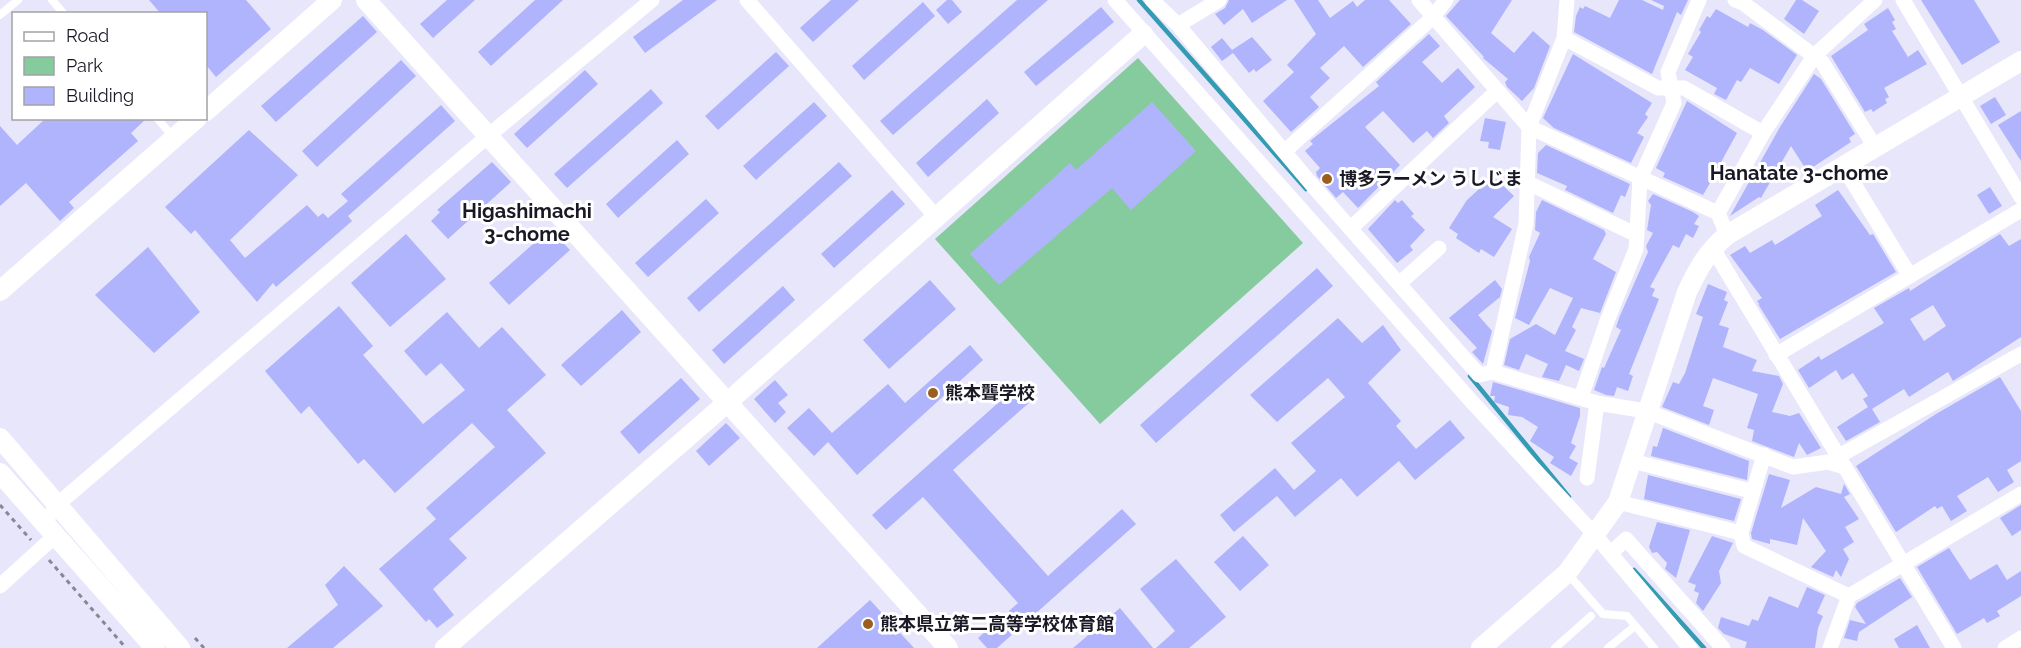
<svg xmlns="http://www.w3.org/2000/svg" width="2021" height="648" font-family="Raleway,'Noto Sans JP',sans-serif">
  <rect width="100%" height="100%" fill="#e8e6fb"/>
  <polygon fill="#86cb9d" points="1138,58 1303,243 1100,424 935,239"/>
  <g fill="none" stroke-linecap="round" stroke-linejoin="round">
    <g stroke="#339cb3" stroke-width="4.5">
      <polyline points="1139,0 1306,189"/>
      <polyline points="1470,376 1569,497"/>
      <polyline points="1634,570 1704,648"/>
    </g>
  </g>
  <g fill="#afb4fc" fill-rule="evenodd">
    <polygon points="149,0 246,0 271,29 216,77 206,65 206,14 161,14"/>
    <polygon points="447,0 475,0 433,38 420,24"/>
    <polygon points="535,0 563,0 491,66 478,52"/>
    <polygon points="683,0 717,0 645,53 633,37"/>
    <polygon points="831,0 859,0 813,42 800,28"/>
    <polygon points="947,0 952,0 962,12 948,24 936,10"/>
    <polygon points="1017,0 1048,0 893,135 880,121"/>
    <polygon points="1229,0 1287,0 1252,23 1243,9 1224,25 1215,14 1225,8"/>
    <polygon points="1294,0 1318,0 1330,18 1353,1 1357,7 1365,0 1389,0 1411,24 1363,67 1344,46 1320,68 1330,78 1310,97 1319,107 1291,132 1263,101 1294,72 1287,65 1316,34"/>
    <polygon points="1460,0 1512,0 1491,33 1514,53 1533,31 1550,46 1534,88 1522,101 1507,87 1505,82 1508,79 1483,58 1484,57 1446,16"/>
    <polygon points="1619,0 1642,0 1663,10 1664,6 1651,0 1688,0 1681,15 1677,12 1652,74 1574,32 1576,16 1580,7 1583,9 1585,6 1610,18"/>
    <polygon points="1796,0 1802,0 1819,11 1804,34 1784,19"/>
    <polygon points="1921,0 1974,0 2000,42 1962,65"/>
    <polygon points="923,2 935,16 864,80 852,66"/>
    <polygon points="1101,7 1114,22 1036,86 1024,72"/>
    <polygon points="1888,8 1895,20 1892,22 1896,29 1892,31 1908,57 1918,50 1927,64 1884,88 1889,97 1885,99 1887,103 1873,112 1871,109 1865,112 1831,56 1868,30 1864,24"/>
    <polygon points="1716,9 1748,27 1750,23 1763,30 1797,55 1779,84 1750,68 1741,82 1737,80 1726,100 1714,94 1717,88 1685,70 1693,57 1688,54 1701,32 1699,30 1707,16 1710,18"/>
    <polygon points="363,16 377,32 276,122 261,106"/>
    <polygon points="1429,34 1440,46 1422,62 1442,83 1458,68 1475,87 1444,116 1449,123 1433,138 1427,131 1413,143 1383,111 1365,127 1400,165 1358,208 1343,192 1336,198 1317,176 1316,172 1320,168 1305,151 1313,144 1310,141 1379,86 1376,82"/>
    <polygon points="1252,37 1272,60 1256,72 1254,69 1249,73 1233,53 1222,61 1211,47 1222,38 1232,50"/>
    <polygon points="776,52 789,66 718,130 705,116"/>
    <polygon points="1573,54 1652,103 1645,114 1648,117 1637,133 1644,137 1631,163 1554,128 1543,118"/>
    <polygon points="401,60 416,76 317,167 302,151"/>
    <polygon points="585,70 598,84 527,148 514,134"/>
    <polygon points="1814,74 1821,79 1855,134 1849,138 1851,142 1807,171 1791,146 1761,198 1759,197 1730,216 1780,127"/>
    <polygon points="651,89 663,103 567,188 554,174"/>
    <polygon points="1995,97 2006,115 1991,124 1980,106"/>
    <polygon points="987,99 999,113 928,177 916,163"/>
    <polygon points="1687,101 1737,133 1720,164 1725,167 1718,178 1714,176 1703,195 1663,177 1665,173 1656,168"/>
    <polygon points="814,102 827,116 756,180 743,166"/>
    <polygon points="1152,102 1196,151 1131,210 1112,188 999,285 970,254 1070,163 1076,170"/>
    <polygon points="441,105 455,121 348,216 352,221 276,287 273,283 257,302 195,230 191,234 165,207 249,130 298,175 230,240 245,258 307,205 318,217 323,213 328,218 348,201 341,194"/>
    <polygon points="2021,111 2021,161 1998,125"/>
    <polygon points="46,118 147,118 131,133 138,141 69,202 74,208 60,221 26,183 0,206 0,126 17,145"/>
    <polygon points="1485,118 1506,122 1500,150 1488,148 1489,142 1480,141"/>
    <polygon points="677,140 689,154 618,218 606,204"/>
    <polygon points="1546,145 1630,184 1625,197 1621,195 1613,213 1565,190 1567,186 1537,173 1538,153"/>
    <polygon points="492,162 511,182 448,239 431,221 440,212 437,210"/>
    <polygon points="839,162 852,176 699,312 687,298"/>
    <polygon points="1490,179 1493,182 1496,179 1514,196 1493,217 1512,229 1494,257 1481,249 1479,253 1456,238 1458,234 1449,228 1467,200"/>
    <polygon points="1990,187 2002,206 1989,214 1977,195"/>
    <polygon points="892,190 905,204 834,268 821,254"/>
    <polygon points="1838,190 1870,235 1873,234 1896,272 1780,339 1758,304 1760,305 1757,301 1762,298 1730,255 1745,246 1750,253 1772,240 1775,245 1822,216 1815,205"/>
    <polygon points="1653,194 1693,212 1699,216 1694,224 1699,226 1693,238 1686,234 1679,248 1673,245 1650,287 1655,289 1652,296 1659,299 1629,374 1633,376 1628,391 1617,387 1614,396 1606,395 1594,390 1602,367 1604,368 1621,330 1616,327 1619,318 1648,252 1646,246 1653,233 1647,230 1651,205 1648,201"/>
    <polygon points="706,199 719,213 648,277 635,263"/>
    <polygon points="1395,200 1398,203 1402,200 1414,214 1411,216 1425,230 1410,246 1413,250 1397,263 1368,229"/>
    <polygon points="1542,200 1604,230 1606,234 1593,259 1616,272 1600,313 1581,308 1572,327 1576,330 1565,351 1584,359 1579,371 1566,365 1559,381 1542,377 1548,364 1526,354 1519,370 1504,365 1510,339 1536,324 1555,335 1573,298 1550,288 1529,325 1515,318 1530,261 1529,257 1540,233 1535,230 1536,212"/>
    <polygon points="550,229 570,250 509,305 489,283"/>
    <polygon points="406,234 446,279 390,327 351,283"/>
    <path d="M 2000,234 L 2009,246 L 2021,239 L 2021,337 L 1953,381 L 1948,372 L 1909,397 L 1904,389 L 1872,409 L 1880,422 L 1846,441 L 1837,427 L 1868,407 L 1863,399 L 1868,396 L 1853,373 L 1842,380 L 1836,370 L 1809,388 L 1798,370 L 1819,356 L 1821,360 L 1884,323 L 1874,308 L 1909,288 L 1910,291 ZM 1933,305 L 1946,326 L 1924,341 L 1910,319 Z"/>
    <polygon points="148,247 200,312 154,353 95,295"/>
    <polygon points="1317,268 1333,286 1156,443 1140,425"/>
    <polygon points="930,280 956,309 889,369 863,340"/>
    <polygon points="1495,280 1502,289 1500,297 1478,315 1492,331 1483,364 1472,352 1477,348 1449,318"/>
    <polygon points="1708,284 1727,292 1724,300 1728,302 1719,325 1729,328 1723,347 1757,360 1752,371 1779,376 1783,384 1772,412 1790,416 1799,413 1821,448 1807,455 1799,443 1794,457 1752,441 1754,430 1747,428 1758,394 1713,378 1703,406 1714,410 1709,425 1662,407 1673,382 1679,384 1685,373 1703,317 1696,314"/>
    <polygon points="783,286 795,300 724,364 712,350"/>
    <polygon points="339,306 373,346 363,355 423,424 465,390 441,363 426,376 404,351 447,312 479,348 502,327 546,375 507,410 546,453 449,539 467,558 433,589 454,615 437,628 429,619 426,622 379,569 436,519 426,508 495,447 472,423 395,493 364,459 358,464 309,406 301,414 265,371"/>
    <polygon points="622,310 641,332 581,386 561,365"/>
    <polygon points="1338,318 1362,343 1383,325 1401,350 1368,383 1401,421 1396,426 1416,449 1450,420 1465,438 1415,480 1399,461 1357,497 1341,478 1295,517 1277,496 1234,532 1220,515 1275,468 1294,490 1316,471 1291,443 1345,397 1328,378 1277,422 1250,395"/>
    <polygon points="970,345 983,360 857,475 828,442 814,456 787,428 809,408 832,433 888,384 905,403"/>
    <polygon points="2000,377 2021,411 2021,461 2007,470 2014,482 1998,492 1988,477 1957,496 1967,511 1951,521 1942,506 1937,509 1935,506 1896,532 1856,466 1936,414"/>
    <polygon points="681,378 700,399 639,454 620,432"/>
    <polygon points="775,380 788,395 778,403 786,412 775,423 754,399"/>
    <polygon points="1493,382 1580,408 1580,416 1571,443 1576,446 1569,458 1578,463 1571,476 1550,463 1554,457 1530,441 1538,427 1522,417 1508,415 1509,407 1494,402 1495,396 1490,396"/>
    <polygon points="1016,387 1030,402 953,470 1048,576 1122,509 1136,524 997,648 987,648 978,638 1018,603 923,497 886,530 872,515"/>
    <polygon points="726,423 740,438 709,466 696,451"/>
    <polygon points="1663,428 1749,461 1747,480 1651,456 1653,446 1657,447"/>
    <polygon points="1769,474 1790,480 1781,508 1816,487 1841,494 1844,484 1850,494 1844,497 1859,519 1845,527 1854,542 1843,549 1849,559 1841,577 1836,570 1833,577 1811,567 1826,551 1803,518 1797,545 1770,539 1770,544 1752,539 1751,533"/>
    <polygon points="1648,475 1741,499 1734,521 1644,499"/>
    <polygon points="2021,505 2021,530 2012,536 2000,518"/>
    <polygon points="1657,522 1690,530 1676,578 1665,569 1667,563 1657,552 1652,553 1649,547"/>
    <polygon points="1243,536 1269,565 1240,591 1214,562"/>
    <polygon points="1712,536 1733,543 1719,571 1721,583 1703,611 1696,603 1699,593 1694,591 1696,585 1688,582"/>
    <polygon points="1949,548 1970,580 1997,564 2007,580 2021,571 2021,596 1997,611 2000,616 1987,623 1984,618 1957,634 1917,567"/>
    <polygon points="1176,559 1226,617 1189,648 1156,648 1175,631 1140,589"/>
    <polygon points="344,566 383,606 333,648 287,648 338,605 325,585"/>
    <polygon points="1900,578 1912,597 1859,632 1857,641 1844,638 1850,620 1866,624 1855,607 1857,603"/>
    <polygon points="1807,587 1825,595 1817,613 1823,616 1818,628 1815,648 1745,648 1747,642 1724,634 1718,628 1721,617 1749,626 1752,619 1758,621 1769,596 1798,608"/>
    <polygon points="870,600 914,648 817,648"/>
    <polygon points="1120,608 1153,648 1073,648"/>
    <polygon points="1917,625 1930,648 1899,648 1894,639"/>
  </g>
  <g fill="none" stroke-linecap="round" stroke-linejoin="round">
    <g stroke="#888697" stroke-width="3" stroke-dasharray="4.5 4.5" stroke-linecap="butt">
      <polyline points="0,505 31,540"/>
      <polyline points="49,560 126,648"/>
      <polyline points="195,638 204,648"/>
    </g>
    <g stroke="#fff" stroke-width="8">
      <polyline points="52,0 64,14"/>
      <polyline points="0,15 18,0"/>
      <polyline points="157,118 174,138"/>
      <polyline points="1568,574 1603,614 1627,616 1654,648"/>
      <polyline points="1555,648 1591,616"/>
      <polyline points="1608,648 1635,626"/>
    </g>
    <g stroke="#fff" stroke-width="15">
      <polyline points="747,0 937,218"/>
      <polyline points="1115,0 1473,403 1595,535 1690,648"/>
      <polyline points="1152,0 1178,25 1313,186 1479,375 1493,372 1597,403 1646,411 1793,467 1828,462 1845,467"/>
      <polyline points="1419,0 1529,127 1718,213 1727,235"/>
      <polyline points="1735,0 1743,3 1822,62 1875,147"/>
      <polyline points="1903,0 2021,197"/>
      <polyline points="1178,25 1219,0"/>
      <polyline points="1564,38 1658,88 1684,88 1763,133"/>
      <polyline points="1285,151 1432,18 1446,0"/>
      <polyline points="1843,166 1910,276"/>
      <polyline points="1526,182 1637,235"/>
      <polyline points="1718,213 1763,133 1815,55 1875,0"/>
      <polyline points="1351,228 1496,92"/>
      <polyline points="1712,247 1954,648"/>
      <polyline points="1400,283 1439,248"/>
      <polyline points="1776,355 2021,210"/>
      <polyline points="1493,372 1526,224 1529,127 1564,38 1567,0"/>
      <polyline points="1581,397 1607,321 1636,249 1640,179 1674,103 1668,72 1699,0"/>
      <polyline points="1839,456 2021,354"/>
      <polyline points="1632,461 1751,491"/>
      <polyline points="1587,478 1597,403"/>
      <polyline points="1618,502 1741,533 1764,455"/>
      <polyline points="52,513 58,504 488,136 652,0"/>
      <polyline points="1741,533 1744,546 1849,596"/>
      <polyline points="1611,553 1626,539 1723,648"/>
      <polyline points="0,586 56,535"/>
      <polyline points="1830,648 1849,596 2021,494"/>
      <polyline points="2005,648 2021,638"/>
    </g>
    <g stroke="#fff" stroke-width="20">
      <polyline points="366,0 948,648"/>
      <polyline points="206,111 332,0"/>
      <polyline points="0,291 197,118"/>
      <polyline points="0,438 180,648"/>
      <polyline points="0,473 155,648"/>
      <polyline points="445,648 729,401 1143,34"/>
      <path d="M 1481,648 L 1567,573 L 1618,502 L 1687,292 C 1698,269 1707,252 1727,235 L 2021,61"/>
    </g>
  </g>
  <g fill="#9a5e1f" stroke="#fff" stroke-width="2">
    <circle cx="1327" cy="179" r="6"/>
    <circle cx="933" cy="393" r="6"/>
    <circle cx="868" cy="624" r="6"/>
  </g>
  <g text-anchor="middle" stroke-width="6" stroke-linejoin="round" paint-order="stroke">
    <g font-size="18" font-weight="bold" fill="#1a1824" stroke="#fff" text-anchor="start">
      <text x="1339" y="185">博多ラーメン うしじま</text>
      <text x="945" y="399">熊本聾学校</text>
      <text x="880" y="630">熊本県立第二高等学校体育館</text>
    </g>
    <g font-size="20" font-weight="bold" fill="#1a1824" stroke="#fff">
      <text x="1799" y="180">Hanatate 3-chome</text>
      <text x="527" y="218">Higashimachi<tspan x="527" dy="23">3-chome</tspan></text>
    </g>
  </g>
  <rect x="12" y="12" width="195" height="108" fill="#ffffff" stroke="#a3a3a7" stroke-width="1.5"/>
  <rect x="24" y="32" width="30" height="9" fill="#ffffff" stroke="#a3a3a7" stroke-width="1.5"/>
  <text x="66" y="42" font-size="18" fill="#1a1824">Road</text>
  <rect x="24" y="57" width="30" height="18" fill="#86cb9d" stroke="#a3a3a7" stroke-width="1.5"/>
  <text x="66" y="72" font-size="18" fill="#1a1824">Park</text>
  <rect x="24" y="87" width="30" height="18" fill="#afb4fc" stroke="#a3a3a7" stroke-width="1.5"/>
  <text x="66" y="102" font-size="18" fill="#1a1824">Building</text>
</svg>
